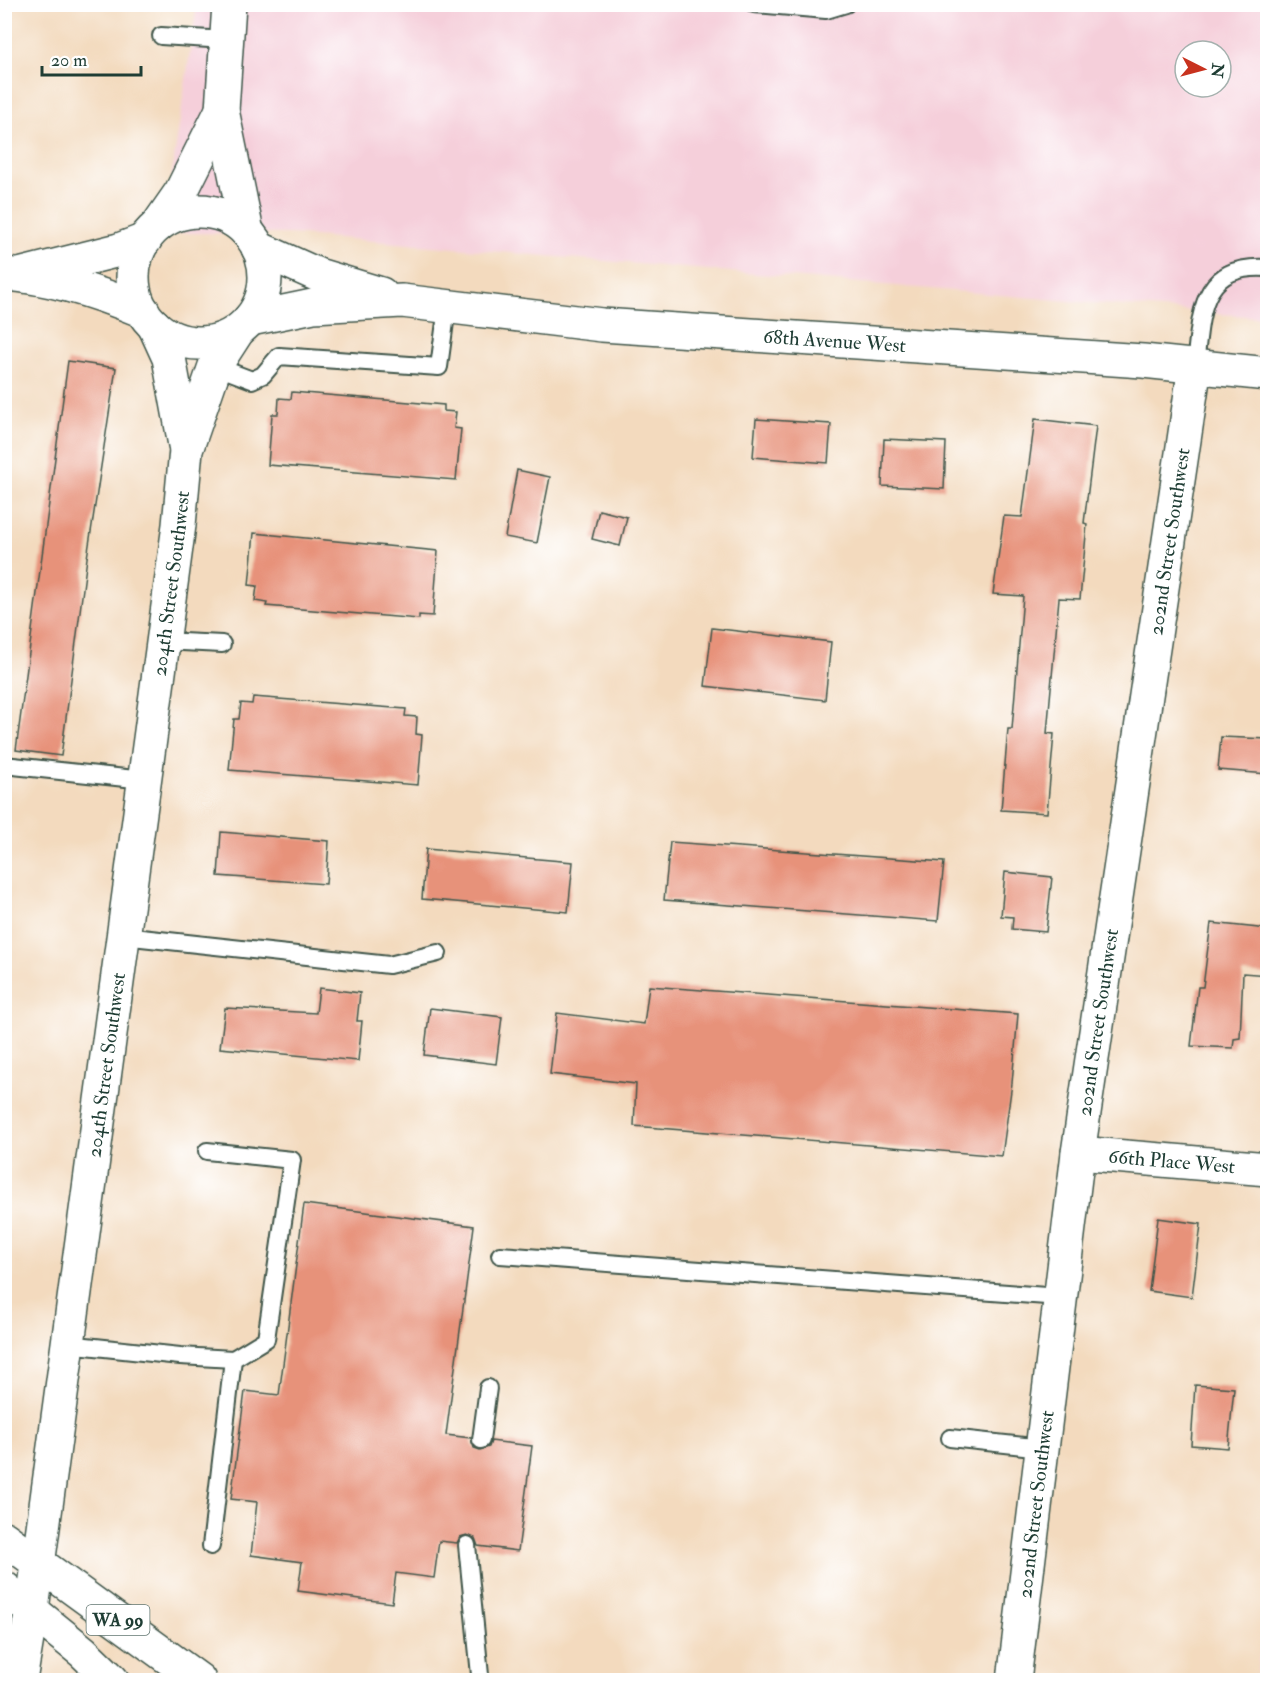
<svg xmlns="http://www.w3.org/2000/svg" width="1272" height="1685" font-family="'IM FELL Double Pica',serif">
  <rect width="100%" height="100%" fill="#fff"/>
  <filter id="ink" filterUnits="userSpaceOnUse"><feTurbulence type="fractalNoise" baseFrequency=".0167" numOctaves="2"/><feDisplacementMap in="SourceGraphic" scale="12" xChannelSelector="R" yChannelSelector="G"/><feConvolveMatrix kernelMatrix="1 2 1 2 8 2 1 2 1" color-interpolation-filters="sRGB"/></filter>
  <filter id="wash" filterUnits="userSpaceOnUse"><feTurbulence type="fractalNoise" baseFrequency=".008" numOctaves="4" result="noise"/><feDisplacementMap in="SourceGraphic" scale="24" xChannelSelector="R" yChannelSelector="G"/><feGaussianBlur stdDeviation="1.35" result="paint"/><feColorMatrix in="noise" values="0 0 0 0 0 0 0 0 0 0 0 0 0 0 0 0 0 1.4 0 .05"/><feComposite in="paint" operator="in"/></filter>
  <g filter="url(#wash)">
    <rect width="100%" height="100%" fill="#f3dabe"/>
    <g fill="#f5cfda" fill-rule="evenodd">
      <path d="M 197,5 L 1267,5 L 1267,318 L 291,234 L 163,233 ZM 1185,51 L 1221,51 L 1221,87 L 1185,87 Z"/>
      <polygon points="1265,1620 1268,1620 1267,1680 1256,1680"/>
    </g>
    <g id="blocks">
      <g fill="#e7927a">
        <polygon points="68,361 116,368 87,558 61,756 16,750"/>
        <polygon points="292,392 444,405 444,411 456,412 454,428 461,429 456,480 268,465 272,414 278,414 279,398 291,399"/>
        <polygon points="756,419 831,424 828,463 753,457"/>
        <polygon points="1035,419 1096,426 1084,523 1087,524 1080,599 1059,598 1047,733 1054,734 1047,813 1001,810 1008,729 1012,729 1023,596 993,594 1004,516 1022,517"/>
        <polygon points="884,439 946,442 944,489 882,486"/>
        <polygon points="517,470 550,477 537,543 505,537"/>
        <polygon points="599,510 627,517 620,546 592,539"/>
        <polygon points="254,533 438,551 433,616 419,615 419,619 266,606 267,603 255,601 257,586 249,585"/>
        <polygon points="712,628 831,642 825,700 705,686"/>
        <polygon points="253,697 406,709 405,716 417,717 416,734 422,735 418,785 229,770 234,719 239,719 241,703 252,704"/>
        <polygon points="1221,737 1268,739 1268,774 1218,770"/>
        <polygon points="221,832 329,841 326,884 218,876"/>
        <polygon points="670,842 944,862 938,921 664,900"/>
        <polygon points="426,849 573,862 568,912 422,899"/>
        <polygon points="1005,872 1052,877 1046,932 1012,929 1013,917 1001,916"/>
        <polygon points="1211,923 1268,929 1268,975 1243,973 1240,1038 1234,1039 1233,1048 1191,1046 1198,987 1203,987"/>
        <polygon points="649,986 1018,1014 1012,1083 1002,1156 634,1126 636,1084 550,1074 557,1013 644,1024"/>
        <polygon points="319,988 360,993 357,1021 362,1021 358,1061 220,1048 225,1008 316,1013"/>
        <polygon points="430,1008 502,1017 496,1064 424,1055"/>
        <polygon points="304,1204 474,1226 446,1435 471,1438 474,1448 480,1450 489,1447 491,1441 532,1446 518,1551 478,1546 475,1538 467,1535 460,1537 457,1543 439,1541 434,1578 396,1573 392,1603 298,1591 302,1562 251,1555 257,1502 231,1499 245,1391 279,1395"/>
        <polygon points="1158,1218 1201,1224 1192,1297 1149,1291"/>
        <polygon points="1195,1385 1234,1388 1228,1448 1191,1445"/>
      </g>
    </g>
  </g>
  <g filter="url(#ink)">
    <use href="#blocks" fill-opacity="0" stroke="#3f5549" stroke-width="1.5"/>
    <g fill="none" stroke-linecap="round" stroke-linejoin="round">
      <defs>
        <g id="lane">
          <polyline points="754,4 826,10 846,4"/>
          <polyline points="161,36 226,40"/>
          <polyline points="215,366 252,380 263,375 279,356 439,367 447,307"/>
          <path d="M 1195,366 C 1201,315 1199,263 1268,268"/>
          <polyline points="162,641 222,644"/>
          <polyline points="4,765 144,780"/>
          <polyline points="123,936 389,965 438,953"/>
          <polyline points="207,1151 292,1160 266,1339 233,1359 211,1546"/>
          <polyline points="500,1255 1060,1297"/>
          <polyline points="67,1344 180,1356 233,1359"/>
          <polyline points="950,1438 1042,1448"/>
          <polyline points="481,1440 488,1388"/>
          <polyline points="467,1545 480,1675"/>
        </g>
        <g id="street">
          <polyline points="229,4 222,110 247,232"/>
          <polyline points="158,225 181,192 222,110"/>
          <path id="s1" d="M 1078,1153 L 1268,1169"/>
          <polyline points="20,1680 32,1609"/>
          <path id="s2" d="M 1014,1680 L 1078,1153 L 1195,366"/>
        </g>
        <g id="secondary">
          <circle cx="199" cy="277" r="66"/>
          <polyline points="258,248 318,275 381,294"/>
          <path d="M 4,274 C 51,277 100,293 143,311"/>
          <polyline points="23,274 119,250 145,240"/>
          <path id="s3" d="M 250,319 L 313,306 L 402,301 L 602,325 L 1143,361 L 1268,374"/>
          <polyline points="154,325 169,358 185,445"/>
          <path id="s4" d="M 32,1609 L 179,525 L 186,450 L 215,366 L 237,332"/>
        </g>
        <g id="highway">
          <polyline points="4,1538 199,1680"/>
          <polyline points="4,1588 83,1652 112,1680"/>
        </g>
      </defs>
      <use href="#lane" stroke="#3f5549" stroke-width="20"/>
      <use href="#street" stroke="#3f5549" stroke-width="36"/>
      <use href="#secondary" stroke="#3f5549" stroke-width="36"/>
      <use href="#highway" stroke="#3f5549" stroke-width="36"/>
      <use href="#lane" stroke="#fff" stroke-width="16"/>
      <use href="#street" stroke="#fff" stroke-width="33"/>
      <use href="#secondary" stroke="#fff" stroke-width="33"/>
      <use href="#highway" stroke="#fff" stroke-width="33"/>
    </g>
  </g>
  <g text-anchor="middle" stroke-width="6" stroke-linejoin="round" paint-order="stroke">
    <rect fill="#fff" stroke="#627771" stroke-width="1.5" x="86.5" y="1605" width="63" height="30" rx="4.5"/>
    <g font-size="18" font-weight="bold" fill="#1f3d34">
      <text x="118" y="1626">WA 99</text>
    </g>
    <g font-size="20" fill="#1f3d34" stroke="#fff">
      <text dy="7" stroke="none"><textPath href="#s3" startOffset="588">68th Avenue West</textPath></text>
      <text dy="7" stroke="none"><textPath href="#s2" startOffset="1149">202nd Street Southwest</textPath></text>
      <text dy="7" stroke="none"><textPath href="#s4" startOffset="1035">204th Street Southwest</textPath></text>
      <text dy="7" stroke="none"><textPath href="#s2" startOffset="663">202nd Street Southwest</textPath></text>
      <text dy="7" stroke="none"><textPath href="#s4" startOffset="549">204th Street Southwest</textPath></text>
      <text dy="7" stroke="none"><textPath href="#s1" startOffset="94">66th Place West</textPath></text>
      <text dy="7" stroke="none"><textPath href="#s2" startOffset="177">202nd Street Southwest</textPath></text>
    </g>
  </g>
  <rect width="1272" height="1685" fill="none" stroke="#fff" stroke-width="24"/>
  <g transform="translate(1203 69) rotate(96)"><circle r="28" fill="#ffffff" stroke="#a5b1ae" stroke-width="1.5"/>
  <path d="M0-4.5L10 22L0 15L-10 22Z" fill="#c8321e"/>
  <text y="-9" font-size="16" font-weight="bold" text-anchor="middle" fill="#1f3d34">N</text>
  </g>
  <path d="M42 66v9h99v-9" fill="none" stroke="#1f3d34" stroke-width="3"/>
  <text x="51" y="66" font-size="18" fill="#1f3d34" stroke="#ffffff" stroke-width="4.5" paint-order="stroke">20 m</text>
</svg>
